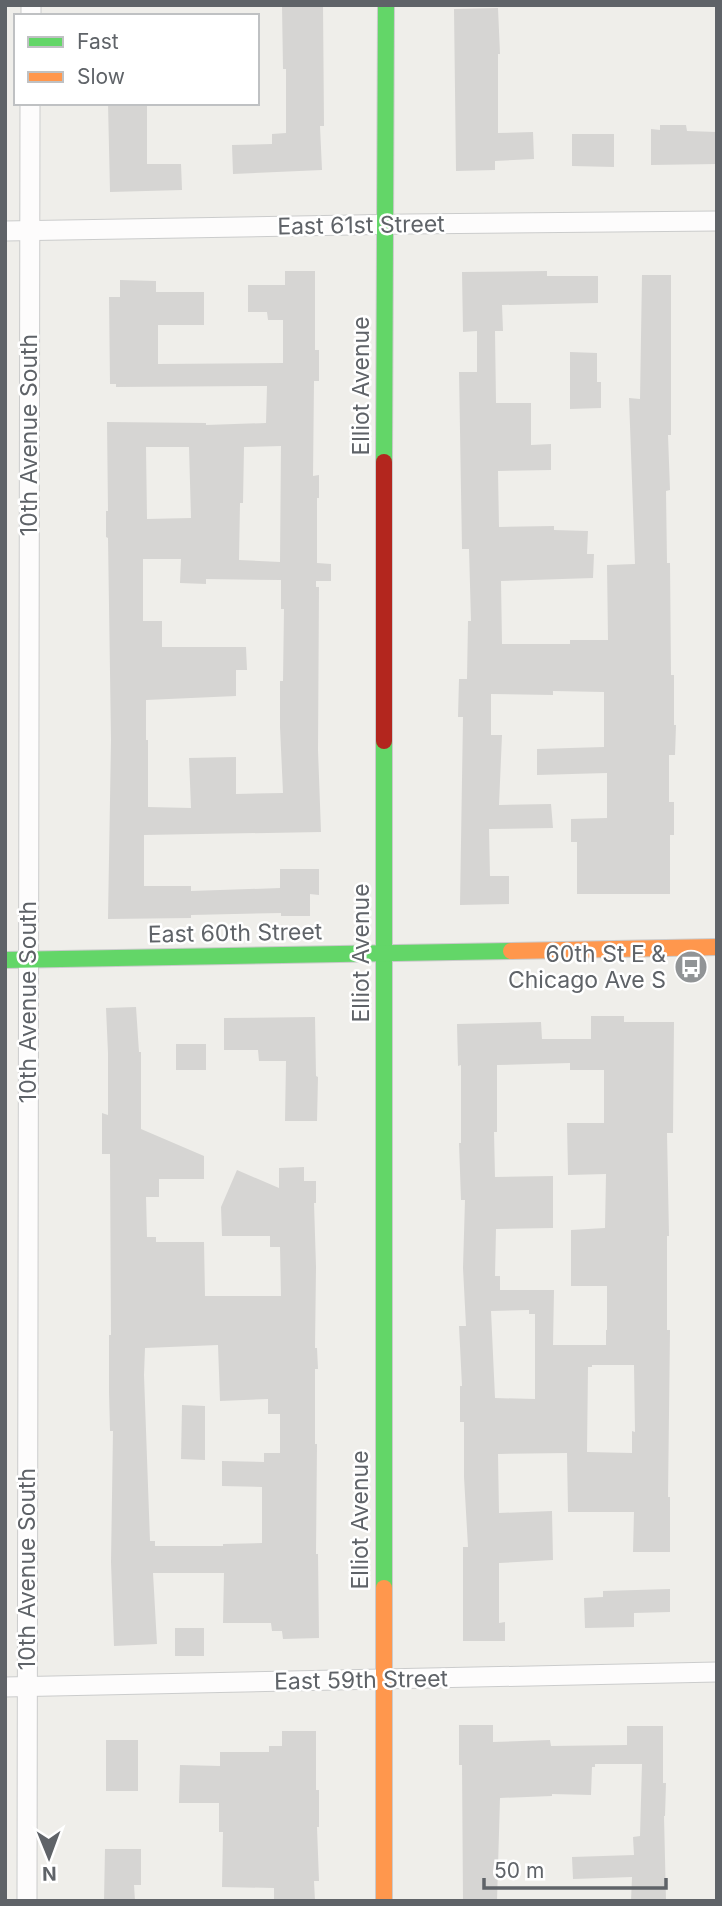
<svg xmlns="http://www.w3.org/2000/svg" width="722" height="1906" font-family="Inter,sans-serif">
  <rect width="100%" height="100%" fill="#efeeea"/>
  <g fill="#d6d5d3" fill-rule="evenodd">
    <polygon points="282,5 323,5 324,126 320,126 322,170 233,174 232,145 272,144 272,134 286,133 286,69 283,69"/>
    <polygon points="498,8 500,54 498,54 498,133 533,132 534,159 495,161 495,170 456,171 454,9"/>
    <polygon points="108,103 147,103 147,164 181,164 182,190 110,192"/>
    <polygon points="660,125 686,125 687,131 717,132 717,164 651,165 651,129 660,130"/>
    <polygon points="572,134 614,134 614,167 572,166"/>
    <path d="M 285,271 L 315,271 L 315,350 L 319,350 L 319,381 L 314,381 L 313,476 L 319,475 L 319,498 L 317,498 L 317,563 L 331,564 L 331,581 L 316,581 L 316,587 L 319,587 L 318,750 L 321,832 L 144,835 L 144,886 L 191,886 L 191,891 L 280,888 L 280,869 L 319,869 L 319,895 L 310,894 L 310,916 L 281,916 L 281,913 L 191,915 L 191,918 L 108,919 L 111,740 L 108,538 L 106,537 L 106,511 L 108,511 L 107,422 L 206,423 L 206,425 L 266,423 L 267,386 L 116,387 L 116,384 L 110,384 L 109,297 L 120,297 L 120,280 L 156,281 L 156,292 L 204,292 L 204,325 L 158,325 L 158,364 L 283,363 L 283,320 L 268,320 L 267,312 L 248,312 L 248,285 L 285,285 ZM 281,446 L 280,562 L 239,560 L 240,503 L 243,503 L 244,447 ZM 146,447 L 189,447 L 191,518 L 147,519 ZM 143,559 L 181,559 L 180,583 L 206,584 L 206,579 L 281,580 L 281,609 L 284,609 L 283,681 L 280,681 L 280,727 L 283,793 L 236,794 L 236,757 L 189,758 L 191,808 L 148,807 L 148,740 L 146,740 L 146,700 L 236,696 L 236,670 L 247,670 L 246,647 L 162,647 L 162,621 L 143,621 Z"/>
    <polygon points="547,271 547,276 598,276 598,303 502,305 503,331 495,331 496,403 531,403 531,445 551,444 551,470 498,471 499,527 554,526 554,530 588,531 587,554 594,554 593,578 501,581 502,644 570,644 570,640 608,640 607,565 635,564 629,398 640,399 642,275 671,275 671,435 668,435 670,490 666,491 667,563 670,563 671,675 674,675 674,725 676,725 675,755 669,755 669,802 674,802 674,835 670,835 670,894 577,894 577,842 571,842 571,819 607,818 607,773 537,775 537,749 604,747 604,692 553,691 553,695 491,694 491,735 502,735 499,805 551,804 553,828 489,829 490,876 509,876 509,904 460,905 463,717 458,717 459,679 467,679 468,621 471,621 469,549 462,549 459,372 477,372 477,331 463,332 462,272"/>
    <polygon points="570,352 597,353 597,382 601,382 601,408 570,409"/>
    <path d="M 136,1007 L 139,1052 L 141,1052 L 141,1129 L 204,1156 L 204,1179 L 159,1179 L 159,1197 L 146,1197 L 147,1237 L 156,1237 L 156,1242 L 204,1242 L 205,1296 L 281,1296 L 280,1247 L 270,1247 L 270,1236 L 222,1236 L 221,1207 L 237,1170 L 279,1188 L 279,1168 L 304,1167 L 304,1181 L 316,1181 L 316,1203 L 314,1203 L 316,1267 L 315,1348 L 317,1348 L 318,1369 L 315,1369 L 315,1444 L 317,1444 L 316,1554 L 318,1554 L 319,1638 L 283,1639 L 282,1631 L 272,1631 L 271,1623 L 223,1623 L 224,1573 L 153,1573 L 157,1644 L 114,1646 L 111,1562 L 113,1431 L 110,1431 L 109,1392 L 109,1335 L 111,1335 L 110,1154 L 102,1154 L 102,1113 L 108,1115 L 108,1053 L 106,1008 ZM 218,1345 L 220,1401 L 268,1399 L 268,1414 L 280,1414 L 280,1453 L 264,1453 L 264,1462 L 222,1461 L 222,1486 L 262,1487 L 262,1543 L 223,1544 L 223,1546 L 155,1546 L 155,1541 L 150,1541 L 144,1375 L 145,1348 Z"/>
    <path d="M 591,1016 L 624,1016 L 624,1022 L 674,1022 L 673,1133 L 667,1133 L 669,1236 L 667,1236 L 667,1330 L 670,1330 L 668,1497 L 670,1497 L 670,1552 L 633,1552 L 634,1512 L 568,1512 L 567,1453 L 498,1454 L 499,1513 L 552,1511 L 553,1560 L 499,1563 L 499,1623 L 505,1622 L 505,1641 L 463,1641 L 463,1547 L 468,1547 L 464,1477 L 464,1422 L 460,1422 L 460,1386 L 462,1386 L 459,1326 L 466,1326 L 463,1268 L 465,1200 L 461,1200 L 459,1143 L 461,1143 L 461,1065 L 458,1066 L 457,1024 L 541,1022 L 542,1039 L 591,1039 ZM 570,1063 L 570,1070 L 604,1070 L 604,1123 L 567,1123 L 568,1175 L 606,1174 L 605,1228 L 571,1230 L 571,1286 L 607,1286 L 607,1330 L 606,1330 L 606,1345 L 553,1345 L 554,1290 L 500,1290 L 500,1276 L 495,1276 L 496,1229 L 553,1228 L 553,1176 L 495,1177 L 494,1132 L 497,1132 L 497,1065 ZM 529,1310 L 529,1314 L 535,1314 L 535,1399 L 495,1398 L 491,1311 ZM 592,1365 L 634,1365 L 635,1432 L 632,1431 L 632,1453 L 587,1452 L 588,1367 L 592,1367 Z"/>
    <polygon points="315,1017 316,1076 318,1077 317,1121 285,1121 286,1061 259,1061 258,1050 224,1050 224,1018"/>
    <rect x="176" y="1044" width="30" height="26"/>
    <polygon points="182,1405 205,1406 205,1460 181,1459"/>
    <polygon points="670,1589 670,1612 634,1613 634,1627 585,1628 584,1598 603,1597 603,1591"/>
    <rect x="175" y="1628" width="29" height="28"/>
    <polygon points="459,1725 493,1725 493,1742 550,1740 551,1746 627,1745 627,1726 663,1726 663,1783 666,1783 665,1816 664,1816 666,1901 631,1901 632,1877 573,1879 572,1857 634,1855 633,1837 640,1836 642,1764 595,1764 595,1767 592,1767 591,1795 552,1794 552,1796 500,1798 497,1901 463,1901 462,1765 459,1765"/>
    <polygon points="282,1731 316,1731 316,1790 319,1790 319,1827 317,1827 319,1881 314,1881 315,1901 274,1901 274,1888 222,1887 223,1832 219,1832 219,1803 179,1803 180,1765 220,1766 220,1752 269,1752 269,1746 282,1746"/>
    <rect x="106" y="1740" width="32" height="51"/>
    <polygon points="105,1849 141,1849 141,1885 134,1885 135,1901 104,1901"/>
  </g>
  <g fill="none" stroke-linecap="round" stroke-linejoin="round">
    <defs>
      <g id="street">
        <polyline points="31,16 31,5"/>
        <polyline points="5,231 407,224 717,221"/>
        <polyline points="5,1687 717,1672"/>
        <polyline points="27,1901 30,103"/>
      </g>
      <g id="fast">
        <polyline points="384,462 386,5"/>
        <polyline points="384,741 384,1588"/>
        <polyline points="5,960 511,951"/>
      </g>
      <g id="slow">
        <polyline points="511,951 717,947"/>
        <polyline points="384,1588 384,1901"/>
      </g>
      <polyline id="jam" points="384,462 384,741"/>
    </defs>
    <use href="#street" stroke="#cbcccc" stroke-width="21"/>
    <use href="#fast" stroke="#cacacb" stroke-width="18"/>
    <use href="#slow" stroke="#cacacb" stroke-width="18"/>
    <use href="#jam" stroke="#cacacb" stroke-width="18"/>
    <use href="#street" stroke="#fdfcfc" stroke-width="19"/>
    <use href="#fast" stroke="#63d668" stroke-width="16"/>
    <use href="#slow" stroke="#ff974d" stroke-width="16"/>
    <use href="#jam" stroke="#b3261e" stroke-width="16"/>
  </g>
  <defs>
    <symbol id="bus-disc" viewBox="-11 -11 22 22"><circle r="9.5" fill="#919496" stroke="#fff"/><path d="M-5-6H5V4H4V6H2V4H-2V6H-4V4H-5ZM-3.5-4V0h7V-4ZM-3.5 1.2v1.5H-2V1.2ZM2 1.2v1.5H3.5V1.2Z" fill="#fff"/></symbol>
  </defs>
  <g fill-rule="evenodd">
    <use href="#bus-disc" x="672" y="948" width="38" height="38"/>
  </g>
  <g text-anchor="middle" stroke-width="5" stroke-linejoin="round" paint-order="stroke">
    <g font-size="23" fill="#5f6368" stroke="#fff">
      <text transform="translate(361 225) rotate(-1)" y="8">East 61st Street</text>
      <text transform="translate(361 386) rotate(-90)" y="8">Elliot Avenue</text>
      <text transform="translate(29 435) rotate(-90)" y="8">10th Avenue South</text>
      <text transform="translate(235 933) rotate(-1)" y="8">East 60th Street</text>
      <text transform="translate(361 953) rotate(-90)" y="8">Elliot Avenue</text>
      <text transform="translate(28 1002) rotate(-90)" y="8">10th Avenue South</text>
      <text transform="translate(360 1520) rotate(-90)" y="8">Elliot Avenue</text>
      <text transform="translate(27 1569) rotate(-90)" y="8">10th Avenue South</text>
      <text transform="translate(361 1680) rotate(-1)" y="8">East 59th Street</text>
    </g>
    <g font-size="23" fill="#5f6368" stroke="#fff" text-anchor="end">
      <text x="666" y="962">60th St E &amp;<tspan x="666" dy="26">Chicago Ave S</tspan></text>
    </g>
  </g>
  <rect width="722" height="1906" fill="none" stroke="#5f6368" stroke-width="14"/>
  <rect x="14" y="14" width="245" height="91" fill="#ffffff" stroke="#bfc1c3" stroke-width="2"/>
  <rect x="28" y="37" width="35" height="10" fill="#63d668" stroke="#bfc1c3" stroke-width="2"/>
  <text x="77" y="49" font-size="21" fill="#5f6368">Fast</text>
  <rect x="28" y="72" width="35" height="10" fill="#ff974d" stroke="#bfc1c3" stroke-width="2"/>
  <text x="77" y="84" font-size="21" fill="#5f6368">Slow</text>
  <g transform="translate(49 1857) rotate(179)" stroke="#ffffff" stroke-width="5" paint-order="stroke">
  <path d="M0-5L12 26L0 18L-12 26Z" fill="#5f6368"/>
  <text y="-10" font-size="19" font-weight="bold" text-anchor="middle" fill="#5f6368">N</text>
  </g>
  <path d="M484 1878v10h182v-10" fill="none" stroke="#5f6368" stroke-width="3.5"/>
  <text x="494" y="1878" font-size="21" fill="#5f6368" stroke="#ffffff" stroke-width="5" paint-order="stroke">50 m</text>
</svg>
